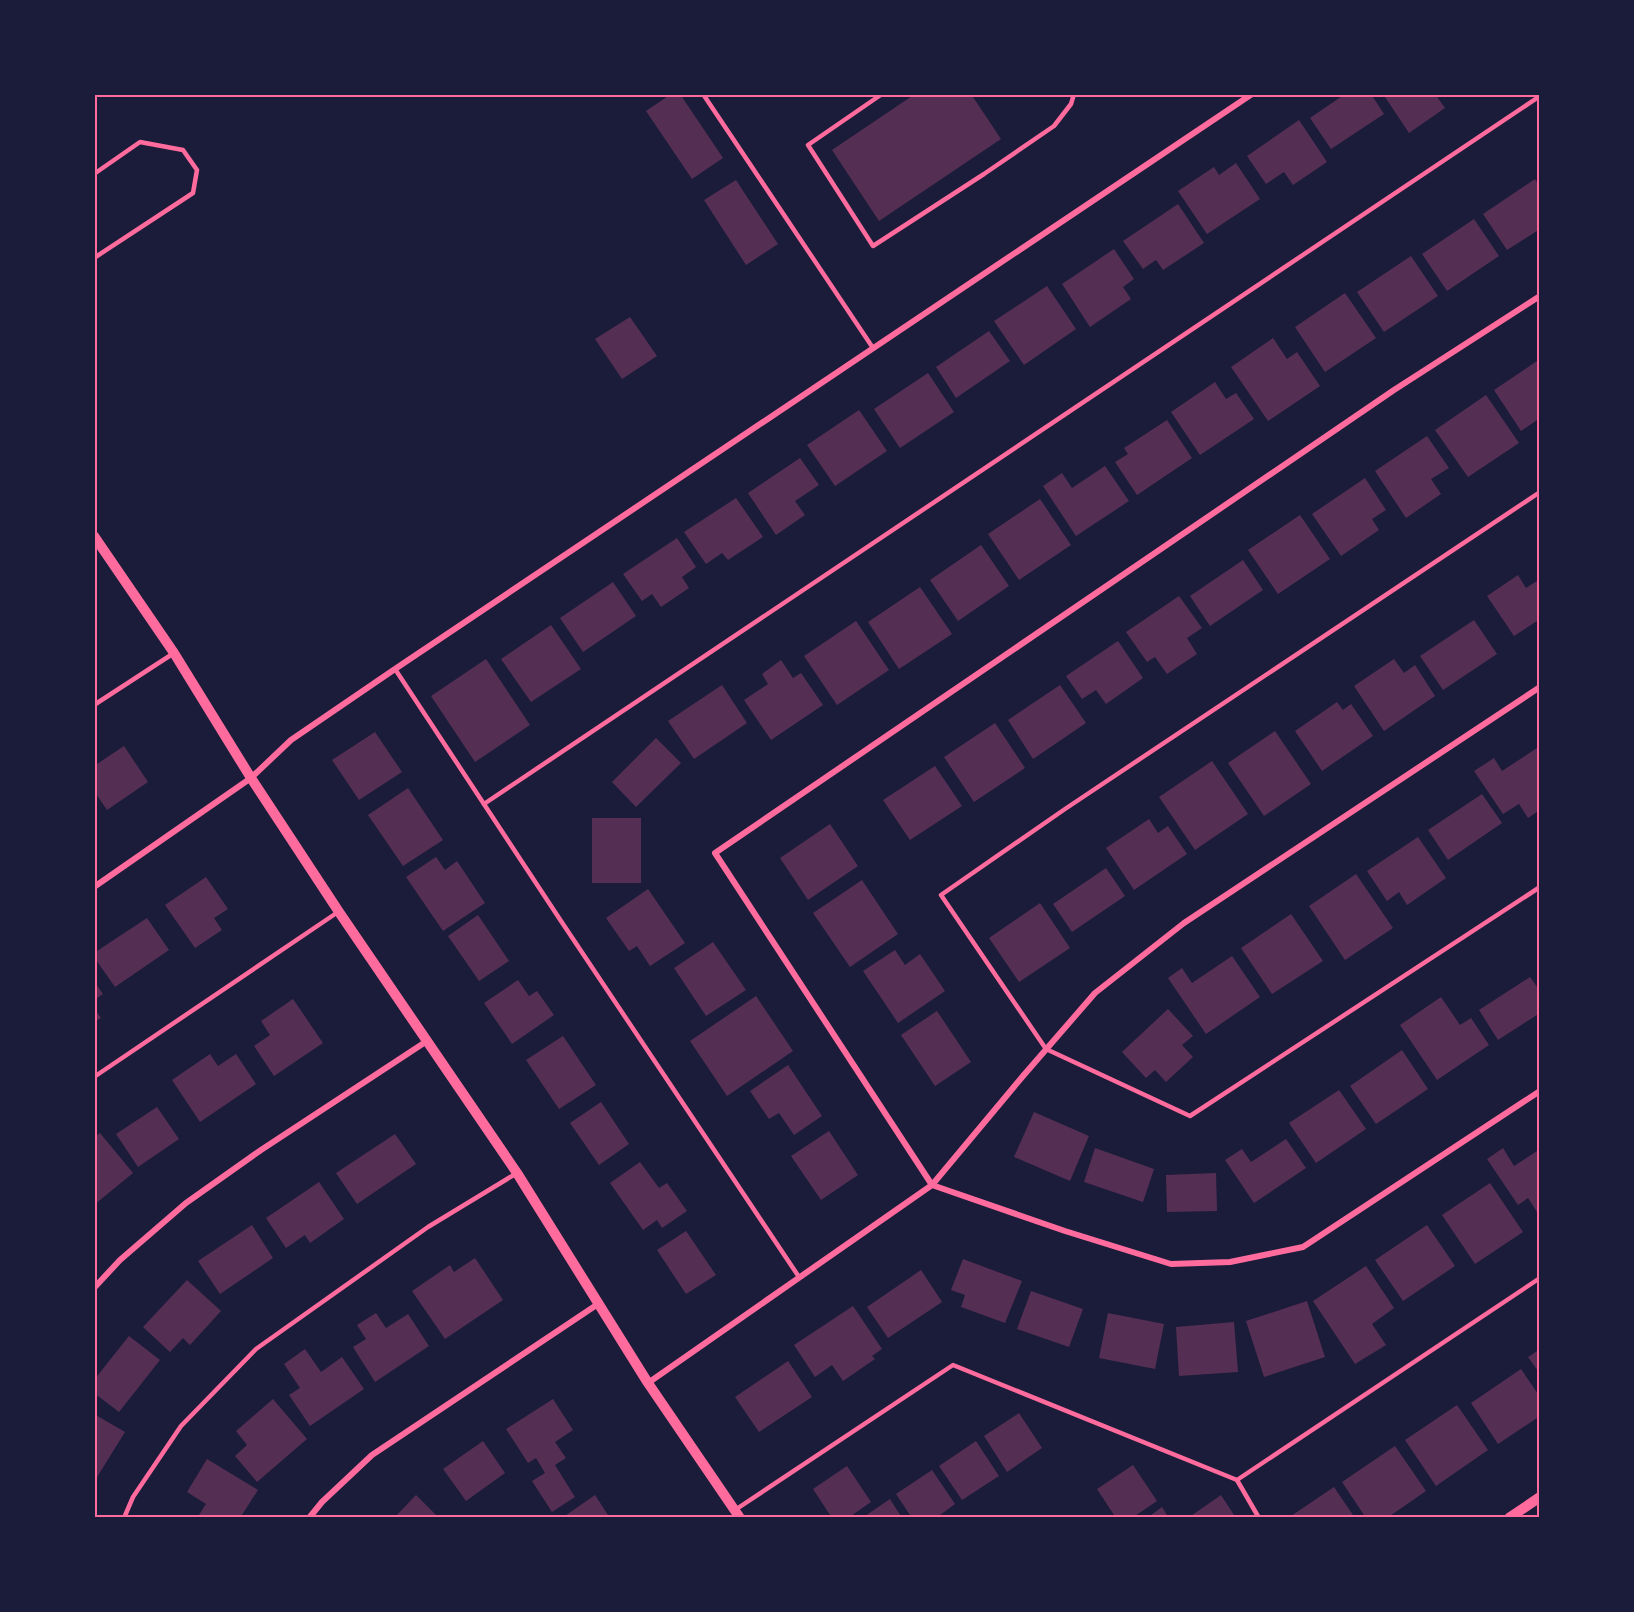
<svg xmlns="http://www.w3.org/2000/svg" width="1634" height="1612" font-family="'Fira Sans Condensed',sans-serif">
  <rect width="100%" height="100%" fill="#1b1b3a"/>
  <g fill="#542f53">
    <polygon points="671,94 680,94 723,158 692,179 646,111"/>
    <polygon points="915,94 971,94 1001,139 879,221 832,150"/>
    <polygon points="1345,94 1371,94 1384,114 1331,149 1310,118"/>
    <polygon points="1383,94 1435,94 1445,108 1409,133"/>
    <polygon points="1299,120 1327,162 1293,185 1284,172 1266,184 1247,156"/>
    <polygon points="1236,163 1260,199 1207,234 1178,191 1214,167 1219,175"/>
    <polygon points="1535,179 1540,187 1540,229 1507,250 1483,214"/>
    <polygon points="736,180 778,244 746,265 704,200"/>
    <polygon points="1178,204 1204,243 1163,270 1156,260 1143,269 1123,241"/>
    <polygon points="1474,219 1499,256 1447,291 1422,254"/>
    <polygon points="1114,249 1134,279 1123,287 1131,299 1090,327 1062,284"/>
    <polygon points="1411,256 1438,296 1384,332 1357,292"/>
    <polygon points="1047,286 1076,329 1024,365 994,321"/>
    <polygon points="1345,293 1376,338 1325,372 1295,327"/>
    <polygon points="630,317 657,356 622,379 595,339"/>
    <polygon points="989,331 1010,361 956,398 936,367"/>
    <polygon points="1273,338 1287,359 1297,352 1320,386 1268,421 1231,367"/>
    <polygon points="1540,359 1540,418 1521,431 1494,390"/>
    <polygon points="928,373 954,412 900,448 874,409"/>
    <polygon points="1215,382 1226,399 1236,393 1254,419 1200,455 1171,412"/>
    <polygon points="1486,395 1519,443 1468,477 1435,430"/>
    <polygon points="859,410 887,451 835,486 807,445"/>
    <polygon points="1167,420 1192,458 1137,495 1115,462 1128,454 1124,448"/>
    <polygon points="1427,436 1449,468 1431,479 1441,494 1406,518 1375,471"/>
    <polygon points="800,458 819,485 795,501 805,515 776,535 748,493"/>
    <polygon points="1105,466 1129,501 1076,536 1043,486 1062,473 1072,488"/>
    <polygon points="1365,478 1386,510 1372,519 1379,530 1341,556 1312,514"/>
    <polygon points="736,498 763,537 728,560 722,553 706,564 684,532"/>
    <polygon points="1040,499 1071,545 1019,580 988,534"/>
    <polygon points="1300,515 1330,559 1278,594 1248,550"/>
    <polygon points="677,538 696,567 682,577 689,588 661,607 652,594 642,601 623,574"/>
    <polygon points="981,545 1009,586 958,621 930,580"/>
    <polygon points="1243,560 1263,590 1210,626 1190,596"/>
    <polygon points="1518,575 1526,588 1537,581 1540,584 1540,619 1514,636 1487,596"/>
    <polygon points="613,582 636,616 583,652 560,618"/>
    <polygon points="920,587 952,634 899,669 868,622"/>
    <polygon points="1179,596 1202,628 1187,638 1197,654 1167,674 1155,657 1147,662 1126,632"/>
    <polygon points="1474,620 1497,654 1443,690 1420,656"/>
    <polygon points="856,621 889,670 837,705 804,656"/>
    <polygon points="551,625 581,669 531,702 501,659"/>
    <polygon points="1118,641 1143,678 1106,704 1096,690 1082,699 1066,676"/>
    <polygon points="486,659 530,725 475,762 431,696"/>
    <polygon points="1394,659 1404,673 1415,665 1435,696 1384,731 1354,686"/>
    <polygon points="781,660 793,678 801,673 823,705 771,740 744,700 768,684 762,674"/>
    <polygon points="722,685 747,723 694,759 668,721"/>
    <polygon points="1060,685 1086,723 1033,759 1008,720"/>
    <polygon points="1337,702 1343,710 1351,704 1373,736 1322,771 1295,731"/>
    <polygon points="995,723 1025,768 974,802 944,757"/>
    <polygon points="1275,731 1311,784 1264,816 1228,763"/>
    <polygon points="375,732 402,772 359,800 332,760"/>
    <polygon points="656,738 681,763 636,807 612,782"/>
    <polygon points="124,746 148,782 107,810 94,791 94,766"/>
    <polygon points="1537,748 1540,752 1540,810 1528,818 1519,804 1503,814 1474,771 1494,758 1502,771"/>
    <polygon points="1212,761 1248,814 1195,850 1159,797"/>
    <polygon points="935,766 962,806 910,840 883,800"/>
    <polygon points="408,788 443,840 403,866 368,815"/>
    <polygon points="1482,794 1502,823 1448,860 1428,830"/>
    <rect x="592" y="818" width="49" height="65"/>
    <polygon points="1149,819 1158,833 1168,826 1187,854 1134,890 1106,848"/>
    <polygon points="830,824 858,866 808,900 780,858"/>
    <polygon points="1418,837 1446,878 1407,905 1399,892 1387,901 1367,871"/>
    <polygon points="436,857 445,870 457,861 485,903 443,931 406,877"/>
    <polygon points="1106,868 1125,896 1072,932 1053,904"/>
    <polygon points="1356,874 1393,928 1345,960 1309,906"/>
    <polygon points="206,877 228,909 214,918 222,930 195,948 165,905"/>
    <polygon points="862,880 898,934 850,967 813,913"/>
    <polygon points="648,889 685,943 650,966 637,946 629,951 606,918"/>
    <polygon points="1040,903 1070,948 1019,982 989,938"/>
    <polygon points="1291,914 1323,961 1272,994 1241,948"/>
    <polygon points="478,915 509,961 479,981 448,936"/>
    <polygon points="147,918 169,950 115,987 94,957 94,953"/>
    <polygon points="713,942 746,990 706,1016 674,968"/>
    <polygon points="895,950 905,965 920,954 945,991 898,1023 863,971"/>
    <polygon points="1232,956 1260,997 1206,1034 1168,978 1182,968 1192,983"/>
    <polygon points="1530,977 1540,991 1540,1013 1498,1040 1479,1010"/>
    <polygon points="518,980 529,996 537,991 554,1015 512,1044 484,1003"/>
    <polygon points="94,981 103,994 94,1000"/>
    <polygon points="756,996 793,1051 727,1096 690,1041"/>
    <polygon points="1441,997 1460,1025 1471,1018 1489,1045 1437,1080 1400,1025"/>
    <polygon points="293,999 323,1043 274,1076 254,1046 270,1035 261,1021"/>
    <polygon points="94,1008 101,1018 94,1022"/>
    <polygon points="1168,1009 1193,1036 1182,1045 1193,1057 1166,1082 1155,1070 1146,1078 1122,1052"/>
    <polygon points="937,1011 971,1062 935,1086 901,1035"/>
    <polygon points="563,1036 596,1085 559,1109 526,1060"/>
    <polygon points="1402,1050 1428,1089 1376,1124 1350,1086"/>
    <polygon points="210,1054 218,1066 236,1054 256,1084 200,1122 172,1080"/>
    <polygon points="788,1065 822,1116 794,1135 779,1113 769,1119 750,1091"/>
    <polygon points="1339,1090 1366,1129 1316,1163 1289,1123"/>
    <polygon points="601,1102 629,1144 599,1165 570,1123"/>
    <polygon points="157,1107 179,1139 138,1167 116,1134"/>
    <polygon points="1034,1112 1089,1136 1070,1181 1014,1157"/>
    <polygon points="829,1131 858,1175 821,1200 791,1156"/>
    <polygon points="100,1133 133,1173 94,1205 94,1137"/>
    <polygon points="395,1134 416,1164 357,1204 336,1173"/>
    <polygon points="1286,1139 1306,1168 1254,1203 1225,1160 1242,1149 1251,1162"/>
    <polygon points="1095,1148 1154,1169 1143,1202 1084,1182"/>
    <polygon points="1503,1148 1514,1166 1540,1149 1540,1211 1537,1212 1528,1198 1518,1205 1487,1159"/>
    <polygon points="640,1162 659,1188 667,1183 687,1211 662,1228 657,1220 643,1230 610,1183"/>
    <polygon points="1216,1173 1217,1211 1167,1212 1166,1175"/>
    <polygon points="319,1182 344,1219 310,1243 305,1235 286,1248 266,1218"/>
    <polygon points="1490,1183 1523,1232 1475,1264 1442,1215"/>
    <polygon points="252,1225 273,1258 220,1294 198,1261"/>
    <polygon points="1427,1225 1455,1266 1403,1301 1375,1260"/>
    <polygon points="686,1231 716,1275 686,1294 657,1250"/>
    <polygon points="475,1258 503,1300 445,1339 412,1291 450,1265 454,1272"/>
    <polygon points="963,1259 1022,1281 1005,1323 961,1307 965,1295 951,1290"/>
    <polygon points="1366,1266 1394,1308 1372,1324 1386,1345 1355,1364 1313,1301"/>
    <polygon points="921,1270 942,1302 888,1338 867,1307"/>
    <polygon points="187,1280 221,1311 190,1345 183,1338 170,1352 143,1327"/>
    <polygon points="1031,1291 1083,1309 1069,1347 1017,1329"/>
    <polygon points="1307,1301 1325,1357 1264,1377 1246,1321"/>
    <polygon points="853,1306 882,1349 872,1356 875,1359 843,1381 832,1365 815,1377 794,1345"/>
    <polygon points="376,1313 386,1328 408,1314 429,1346 375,1382 353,1347 366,1339 357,1325"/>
    <polygon points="1108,1313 1164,1324 1155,1369 1099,1358"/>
    <polygon points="1234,1322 1238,1372 1179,1376 1176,1327"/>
    <polygon points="129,1336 160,1360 119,1412 94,1393 94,1380"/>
    <polygon points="305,1349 321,1372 342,1357 364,1389 310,1426 289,1395 300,1388 284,1364"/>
    <polygon points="1540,1349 1540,1374 1528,1357"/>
    <polygon points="788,1361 812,1397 759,1432 735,1397"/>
    <polygon points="1521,1369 1540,1397 1540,1416 1498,1444 1471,1403"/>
    <polygon points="273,1399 307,1439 257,1482 235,1456 247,1445 236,1431"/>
    <polygon points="553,1399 573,1430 555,1442 566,1458 555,1465 575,1497 552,1512 532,1481 545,1473 536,1458 528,1463 506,1429"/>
    <polygon points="1457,1405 1488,1450 1436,1486 1405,1440"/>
    <polygon points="1019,1413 1042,1448 1007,1472 984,1436"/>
    <polygon points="94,1414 125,1432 94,1482"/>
    <polygon points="483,1441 505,1473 466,1501 443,1469"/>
    <polygon points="976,1441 999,1476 962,1500 939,1466"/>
    <polygon points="1395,1446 1426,1491 1387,1518 1366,1518 1342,1482"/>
    <polygon points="207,1459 258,1490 240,1518 197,1518 206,1504 187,1492"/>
    <polygon points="1133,1465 1157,1501 1132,1518 1116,1518 1097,1489"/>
    <polygon points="847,1466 871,1502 848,1518 832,1518 813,1489"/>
    <polygon points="932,1470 955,1504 936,1518 912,1518 896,1494"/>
    <polygon points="1334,1487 1355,1518 1288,1518"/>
    <polygon points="416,1495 439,1518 394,1518"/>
    <polygon points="595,1495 610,1518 562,1518"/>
    <polygon points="1221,1495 1236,1518 1188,1518"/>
    <polygon points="890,1499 902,1518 862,1518"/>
    <polygon points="1162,1507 1169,1518 1147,1518"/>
  </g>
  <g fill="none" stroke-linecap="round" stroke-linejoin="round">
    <g stroke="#ff6b9d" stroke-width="4.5">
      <polyline points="703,94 873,348"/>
      <polyline points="882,94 808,145 873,246 984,174 1054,126 1071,104 1074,94"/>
      <polyline points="94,174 140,142 183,150 197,170 193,193 94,258"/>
      <polyline points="1540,492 1065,809 941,895 1046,1049 1190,1116 1540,887"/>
      <polyline points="395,669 559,918 799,1277"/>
      <polyline points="94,705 174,653"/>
      <polyline points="484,804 1540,96"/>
      <polyline points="94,1077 338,912"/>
      <polyline points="1237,1480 1540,1278"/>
      <polyline points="735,1510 953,1365 1237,1480 1259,1518"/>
      <polyline points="124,1518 133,1497 181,1426 256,1349 428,1227 517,1173"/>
    </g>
    <g stroke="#ff6b9d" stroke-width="6">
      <polyline points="1540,296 1394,390 715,853 932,1185 1065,1231 1171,1264 1230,1262 1303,1247 1540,1091"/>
      <polyline points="94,887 251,778 291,740 395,669 1252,94"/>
      <polyline points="94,1288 120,1260 186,1203 261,1150 427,1041"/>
      <polyline points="648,1383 932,1185 1023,1076 1095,993 1184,923 1540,687"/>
      <polyline points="309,1518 322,1502 372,1455 598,1304"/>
    </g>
    <g stroke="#ff6b9d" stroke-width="10">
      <polyline points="94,536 174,653 251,778 339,912 517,1173 648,1383 740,1518"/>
      <polyline points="1509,1518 1540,1497"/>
    </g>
  </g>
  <rect width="1634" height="1612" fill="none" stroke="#1b1b3a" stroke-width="192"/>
  <rect x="96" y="96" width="1442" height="1420" fill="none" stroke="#ff6b9d" stroke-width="2"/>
</svg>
